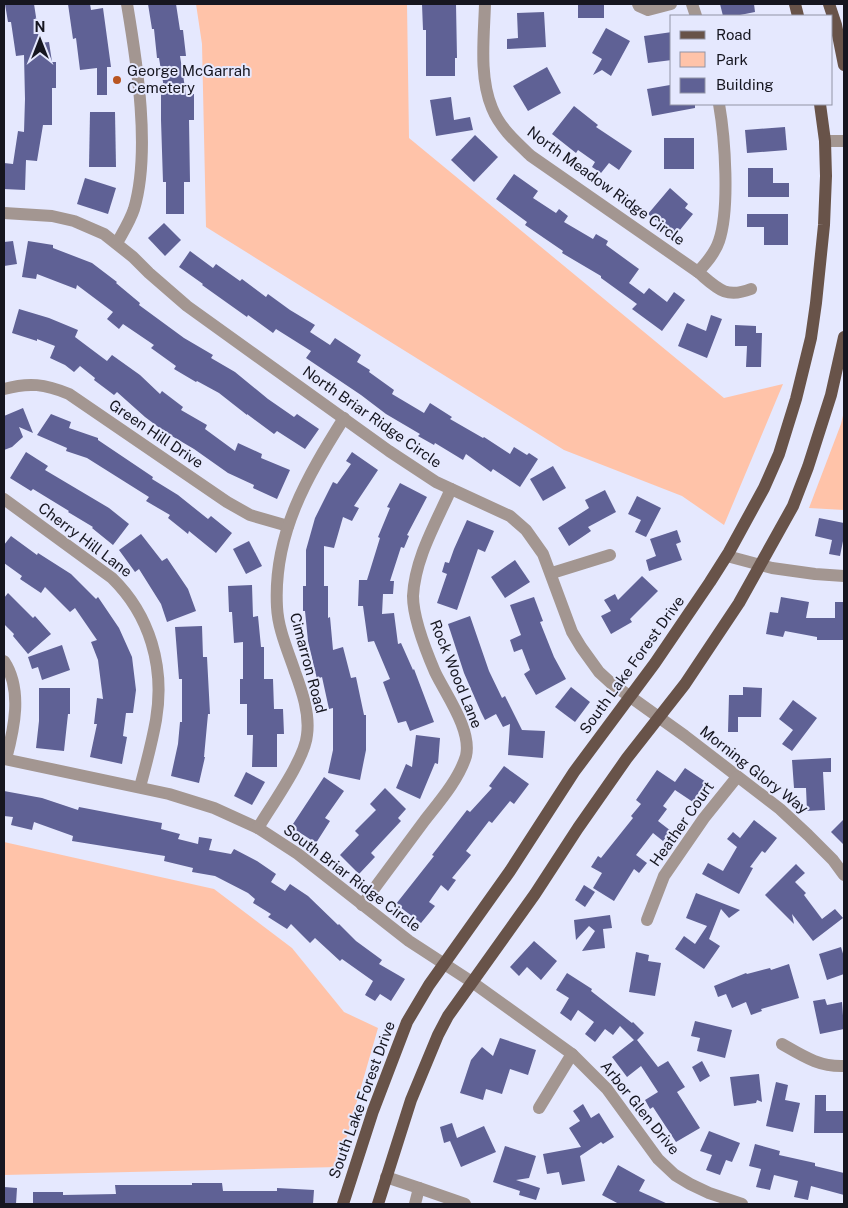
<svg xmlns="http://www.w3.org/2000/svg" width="848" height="1208" font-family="'Public Sans',sans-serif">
  <rect width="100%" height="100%" fill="#e5e8fe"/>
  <g fill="#ffc3a9">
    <polygon points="196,4 407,4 409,138 724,398 783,384 724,525 682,496 564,450 206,227 202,44"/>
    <polygon points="844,411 844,510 809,508 841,424"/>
    <polygon points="4,842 214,889 292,948 344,1012 378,1028 338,1167 4,1175"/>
  </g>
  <g fill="#5f6195">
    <polygon points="5,4 34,4 40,43 49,42 52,62 56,62 56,88 52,88 52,125 43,125 37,161 26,160 25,190 4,189 4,163 13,164 18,131 24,132 25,99 24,55 16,56 11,22 8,22"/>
    <polygon points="68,4 90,4 91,10 103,8 111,67 107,67 107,95 97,95 97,68 80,70 76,38 73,39"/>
    <polygon points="148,4 176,4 180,30 183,30 186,56 180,56 186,94 194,94 194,120 189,120 190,182 184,182 184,214 166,214 166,182 163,182 161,120 161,94 165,94 159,58 157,58 154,29 152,29"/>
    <polygon points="422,4 456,4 457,58 455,58 455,76 426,76 426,30 423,30"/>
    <rect x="578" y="4" width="26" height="14"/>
    <polygon points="720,4 754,4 755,12 735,16 723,16"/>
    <polygon points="544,12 546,47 507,49 507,39 518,38 517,13"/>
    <polygon points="606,28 630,41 611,76 602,70 593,75 602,59 592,53"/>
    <polygon points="672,32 672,60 648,63 644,36"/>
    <polygon points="547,67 561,93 528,111 513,86"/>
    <polygon points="670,85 672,104 695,104 695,108 652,116 647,89"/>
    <polygon points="451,97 454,120 470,117 473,130 436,136 430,100"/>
    <polygon points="574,106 598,125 596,127 632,151 619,170 609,163 601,173 592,167 595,162 578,150 576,153 552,134"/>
    <polygon points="90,112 115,112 116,167 89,167"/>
    <polygon points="785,127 787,150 747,153 745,130"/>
    <polygon points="475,135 498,157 474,182 451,160"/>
    <rect x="664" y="138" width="30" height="31"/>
    <polygon points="748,168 773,168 773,183 789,183 789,197 748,197"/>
    <polygon points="514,174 538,191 533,198 556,213 559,209 568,216 564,222 593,239 596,234 608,241 606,245 639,269 629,283 644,294 649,288 667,302 674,292 685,300 662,331 632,309 637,304 601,278 601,276 562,253 563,251 525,225 527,222 496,199"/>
    <polygon points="85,178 116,188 108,214 77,204"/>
    <polygon points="670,188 688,204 685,208 693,214 675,236 648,214"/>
    <polygon points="747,214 788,214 788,245 764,245 764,227 747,227"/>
    <polygon points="164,223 181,240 165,256 148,238"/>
    <polygon points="13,241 17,264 4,266 4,242"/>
    <polygon points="28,241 53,245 53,248 92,263 117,282 116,283 140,303 139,305 184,338 213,355 211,358 235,372 268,399 294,417 297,414 319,429 305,449 277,431 274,434 247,414 247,415 219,393 197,381 196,382 174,369 176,366 151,348 154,345 123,324 119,329 107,319 113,312 77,285 76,289 37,274 36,279 22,277"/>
    <polygon points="190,251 213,268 216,264 240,281 242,279 266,297 268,294 290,310 315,325 310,332 330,345 335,338 361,355 357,362 370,370 369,372 394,390 392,394 424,413 430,403 452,417 450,419 483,438 484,437 510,454 514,447 527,455 529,453 538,459 520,487 493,469 491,472 466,454 463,460 435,443 434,445 418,436 420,434 386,414 361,395 306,358 311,351 276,329 273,333 248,315 247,317 202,285 203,284 179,267"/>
    <polygon points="19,309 49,318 78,330 75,337 107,361 112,355 140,375 160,394 162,391 183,407 181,410 207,425 205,429 235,451 238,443 262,454 261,458 290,470 277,499 253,488 254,485 228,473 194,449 165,432 145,417 117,392 114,395 94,380 95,378 80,366 74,372 65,365 50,358 55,346 37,339 37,341 12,333"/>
    <polygon points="711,315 722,319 707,358 678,346 687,323 706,331"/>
    <polygon points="735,325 756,326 756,333 762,333 761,367 746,367 747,346 735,346"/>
    <polygon points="23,408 33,433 19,427 23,437 12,447 4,450 4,416"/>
    <polygon points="51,414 71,422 69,428 98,438 98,440 153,477 152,479 178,495 208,519 211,516 232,533 216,553 189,531 188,534 168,518 170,515 146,501 149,497 87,458 66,451 67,448 37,435"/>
    <polygon points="26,452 48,466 45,470 109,508 129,524 113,545 92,528 93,527 68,512 69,511 33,489 31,491 10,478"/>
    <polygon points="352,452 378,470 354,506 359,508 352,521 343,517 334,548 324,546 324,586 328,586 328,618 330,617 333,650 343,647 351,678 356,677 364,715 366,715 366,750 360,780 328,773 333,750 333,708 329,709 322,677 317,679 308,641 305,611 303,611 303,586 306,586 306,550 315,518 333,482 337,484 351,464 346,461"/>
    <polygon points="553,466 566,488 543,501 530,479"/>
    <polygon points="400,483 427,497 407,535 409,536 404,548 401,547 390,581 394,581 393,594 383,594 382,614 394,613 398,644 401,643 413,670 414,669 434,722 410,731 406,721 398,723 383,682 390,679 374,641 368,642 363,606 358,606 359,580 367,580 380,538 378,537 390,508 387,507"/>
    <polygon points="605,490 616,512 588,527 591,531 569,546 558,528 589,508 585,500"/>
    <polygon points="637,496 661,508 646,537 635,532 641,520 628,514"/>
    <polygon points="819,518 844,523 844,536 840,556 829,554 832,540 815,536"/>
    <polygon points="467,520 494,531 485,552 478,549 457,610 437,603 447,574 442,572 445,562 449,563 454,549"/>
    <polygon points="677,530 681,542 676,544 682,560 649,571 646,560 656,556 650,539"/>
    <polygon points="141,534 162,561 167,558 188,589 196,611 167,622 161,604 139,569 135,572 119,550"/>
    <polygon points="11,536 37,555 38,553 71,574 96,599 98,597 119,628 132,657 136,690 133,713 126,713 123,736 127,737 122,764 90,757 97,724 94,724 97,698 103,699 98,660 91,642 97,640 75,608 70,612 45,587 41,593 20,579 22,576 4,563 4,545"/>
    <polygon points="249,541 262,566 246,574 233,549"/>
    <polygon points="515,560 530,582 505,598 491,577"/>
    <polygon points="642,576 658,591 630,619 632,622 611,634 601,616 611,611 604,600 615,594 618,600"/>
    <polygon points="252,585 253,617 258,616 261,647 264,647 264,679 273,679 274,709 283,709 284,734 277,734 277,767 252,767 253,735 247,735 247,704 240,704 240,679 243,679 243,642 234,643 232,612 229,612 228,586"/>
    <polygon points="8,593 33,618 35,616 51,634 28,654 13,636 14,634 4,624 4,598"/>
    <polygon points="534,597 543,621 540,622 554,657 566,679 536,695 524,674 530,670 522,649 514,652 510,640 521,635 510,605"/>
    <polygon points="781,597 809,602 806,618 835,618 835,602 844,602 844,640 817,640 817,637 785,631 783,637 766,634 770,612 778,613"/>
    <polygon points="470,616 489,671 502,698 505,696 522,730 545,731 543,758 508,755 510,724 503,727 496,714 485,720 481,712 464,673 448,624"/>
    <polygon points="202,626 203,657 207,657 210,714 208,714 204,757 205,757 199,783 171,776 178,744 180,722 182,722 182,679 179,679 175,627"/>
    <polygon points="62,645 70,670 42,680 38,667 32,669 28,657"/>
    <polygon points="571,687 590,702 575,722 555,707"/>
    <polygon points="743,687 762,688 761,717 738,717 738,732 728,732 729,695 743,695"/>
    <polygon points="39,688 70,688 70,714 68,714 64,751 36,748 39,721"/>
    <polygon points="793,700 817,718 792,751 782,744 793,730 779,719"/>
    <polygon points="416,735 440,738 438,764 435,763 420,799 396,788 406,764 412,767"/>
    <polygon points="831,758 831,772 823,772 825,810 807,811 806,788 794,788 792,760"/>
    <polygon points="504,766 529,784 514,804 510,801 492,823 489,821 466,851 471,855 452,878 456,880 448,891 441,885 429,902 435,906 421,923 396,904 434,856 432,855 467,810 470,812 492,788 489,786"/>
    <polygon points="685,768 706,782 693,802 675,790 663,806 667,809 658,821 671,831 663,841 653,833 636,855 647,863 639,873 634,869 614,901 593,888 602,873 591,867 598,856 601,858 633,818 631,816 641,804 636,800 657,770 675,782"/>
    <polygon points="246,772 265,782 252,805 234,796"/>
    <polygon points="324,777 344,791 325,818 330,821 316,843 291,827"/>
    <polygon points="385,788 406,809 398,818 401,821 371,853 375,857 359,874 340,855 359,835 355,831 376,810 370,804"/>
    <polygon points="4,791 42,798 78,810 79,807 162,823 161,829 180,834 178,839 198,844 199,837 212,839 209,850 231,854 234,849 257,861 276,874 271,882 285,891 290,884 308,896 338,925 339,924 356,941 382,960 379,964 405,979 391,1001 380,994 375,1001 365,995 373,981 342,959 340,961 315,938 310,943 291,924 287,929 268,917 271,914 253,903 255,899 248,893 215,876 192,872 193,868 164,861 165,856 72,841 73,836 34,822 32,830 11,825 13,817 4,816"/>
    <polygon points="844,819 844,845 831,832"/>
    <polygon points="754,820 777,838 765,853 762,851 750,867 753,868 739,894 702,874 708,863 723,871 737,847 727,839 733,832 740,838"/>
    <polygon points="796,864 805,873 795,882 806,893 804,895 822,919 835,909 843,918 813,941 792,914 794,924 765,895"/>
    <polygon points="584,885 595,892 585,907 575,900"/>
    <polygon points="696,893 740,910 729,918 721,909 709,939 720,946 704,969 675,949 684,936 695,944 707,926 686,918"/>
    <polygon points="610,915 612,928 603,929 605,948 582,951 595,931 589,926 576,940 574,920"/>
    <polygon points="534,941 557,961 541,980 527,967 519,976 510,967"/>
    <polygon points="841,947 844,957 844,974 827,980 819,954"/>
    <polygon points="636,952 649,955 648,961 661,963 655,996 629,992"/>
    <polygon points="789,964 799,998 761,1009 762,1011 751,1015 746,1002 732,1008 726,994 718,997 714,986 746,973 747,974 770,968 771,970"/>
    <polygon points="567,973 592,989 591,991 632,1023 633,1022 644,1033 637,1040 658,1067 668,1061 685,1087 677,1092 700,1128 676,1142 653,1107 650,1109 645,1100 658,1092 641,1066 627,1077 612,1057 634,1040 620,1026 613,1035 605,1029 595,1042 585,1034 594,1022 578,1010 571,1021 560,1013 569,998 556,990"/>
    <polygon points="825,999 827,1005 842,1002 844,1029 820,1034 813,1001"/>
    <polygon points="695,1021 732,1030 725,1058 697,1051 700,1038 691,1036"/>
    <polygon points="500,1038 536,1050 528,1075 510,1069 502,1094 486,1089 483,1100 460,1093 471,1060 482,1047 493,1056"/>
    <polygon points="702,1061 710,1076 700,1082 692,1067"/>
    <polygon points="759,1074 762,1102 757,1100 756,1103 734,1106 730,1077"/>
    <polygon points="776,1082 788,1085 785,1100 800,1103 793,1132 766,1126"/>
    <polygon points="815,1095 826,1095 826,1111 844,1111 844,1133 814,1133"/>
    <polygon points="583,1104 591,1118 599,1113 614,1137 603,1144 601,1142 580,1156 585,1181 562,1185 559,1172 547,1174 543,1154 581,1147 569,1128 580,1121 573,1111"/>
    <polygon points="452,1123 457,1138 484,1126 496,1152 461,1167 450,1141 444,1143 440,1127"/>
    <polygon points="709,1131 740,1143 732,1162 726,1160 720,1175 706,1170 712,1155 700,1151"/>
    <polygon points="755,1144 780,1151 779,1155 815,1163 815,1166 844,1173 844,1195 811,1186 808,1200 794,1197 798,1181 774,1175 770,1190 756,1187 761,1169 749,1166"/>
    <polygon points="505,1146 536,1156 529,1178 516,1180 540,1188 536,1200 519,1195 520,1191 493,1182"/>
    <polygon points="618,1165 645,1180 639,1191 668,1204 619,1204 602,1195"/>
    <polygon points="192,1183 222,1183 223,1191 277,1191 277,1188 314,1190 313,1204 33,1204 33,1192 63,1192 63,1195 116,1194 115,1185 192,1185"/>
    <polygon points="4,1187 17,1188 16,1204 4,1204"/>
  </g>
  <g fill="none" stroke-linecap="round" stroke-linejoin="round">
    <g stroke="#a39691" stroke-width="12">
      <path d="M 485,4 C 484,37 479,77 492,108 C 500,128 516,142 531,156 L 698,272 C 717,288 725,299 751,289"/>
      <polyline points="638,4 639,6 648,10 671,4"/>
      <polyline points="692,4 696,16"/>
      <polyline points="825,141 844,141"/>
      <polyline points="4,213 52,216 74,221 104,234 133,257 149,273 187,306 389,451 436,482 510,516 526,530 543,554 572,632 581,647 599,672 611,683 685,736 780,809 808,835 833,860 844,875"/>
      <path d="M 117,243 C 123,232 130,221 134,209 C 151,152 137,63 127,4"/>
      <path d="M 698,272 C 706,263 715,253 719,241 C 730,209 725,138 719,104"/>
      <path d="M 4,389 C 29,382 45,384 69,394 L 227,502 L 250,515 L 288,526"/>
      <path d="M 4,499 L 112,578 C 150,615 165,667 156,720 C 152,742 146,765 140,787"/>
      <polyline points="727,556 772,568 815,574 844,576"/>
      <polyline points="552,573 610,555"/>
      <path d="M 4,661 C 23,690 14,729 6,759"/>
      <polyline points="4,759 169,794 214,808 258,828 298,854 409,941 472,982 572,1054 607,1089 658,1159 675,1175 690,1184 709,1193 742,1204"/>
      <path d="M 258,828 C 271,806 305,759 307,735 C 310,714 302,691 295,672 C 288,651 278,629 277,607 C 273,534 307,477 344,418"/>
      <path d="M 362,905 C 383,877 404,848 425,820 C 440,801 459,779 466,756 C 472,730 446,695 435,672 C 426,651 413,619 413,596 C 415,558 436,523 451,489"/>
      <polyline points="647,920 664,876 704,818 737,777"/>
      <path d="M 782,1044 C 803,1056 819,1067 844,1066"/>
      <polyline points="539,1108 572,1054"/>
      <polyline points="386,1177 419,1188 415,1204"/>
      <polyline points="419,1188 465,1204"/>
    </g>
    <g stroke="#685349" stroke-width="12">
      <polyline points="795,4 798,16"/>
      <polyline points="829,4 836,25 844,65"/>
      <polyline points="343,1204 373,1111 407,1022 429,985 510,871 574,772 655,663 710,582 729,552 764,488 779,454 796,399 811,338 816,303 824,225 826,176 825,141 820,104"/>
      <polyline points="378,1204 411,1100 438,1035 448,1016 535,894 578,828 627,758 685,684 739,603 793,506 808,467 831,395 844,337"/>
    </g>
  </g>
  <circle fill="#b95521" stroke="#e5e8fe" stroke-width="2" cx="117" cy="80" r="5"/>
  <g text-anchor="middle" stroke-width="4" stroke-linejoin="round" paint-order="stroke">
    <g font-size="15" fill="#161620" stroke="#e5e8fe" text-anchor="start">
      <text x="127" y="76">George McGarrah<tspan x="127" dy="17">Cemetery</tspan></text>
    </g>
    <g font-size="15" fill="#161620" stroke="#e5e8fe">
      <text transform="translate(606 186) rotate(36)" y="5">North Meadow Ridge Circle</text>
      <text transform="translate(372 417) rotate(35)" y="5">North Briar Ridge Circle</text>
      <text transform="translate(156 434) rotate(34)" y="5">Green Hill Drive</text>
      <text transform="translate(85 540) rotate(37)" y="5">Cherry Hill Lane</text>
      <text transform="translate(308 663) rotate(75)" y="5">Cimarron Road</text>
      <text transform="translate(632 665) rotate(-54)" y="5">South Lake Forest Drive</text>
      <text transform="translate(456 674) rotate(68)" y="5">Rock Wood Lane</text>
      <text transform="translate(754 770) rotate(38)" y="5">Morning Glory Way</text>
      <text transform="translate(682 824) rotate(-55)" y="5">Heather Court</text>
      <text transform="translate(352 878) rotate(37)" y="5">South Briar Ridge Circle</text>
      <text transform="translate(362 1100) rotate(-70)" y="5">South Lake Forest Drive</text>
      <text transform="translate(640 1108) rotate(51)" y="5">Arbor Glen Drive</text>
    </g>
  </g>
  <rect width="848" height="1208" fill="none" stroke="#161620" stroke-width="10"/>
  <rect x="670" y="15" width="162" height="90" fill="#e5e8fe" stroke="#9294a5"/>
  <rect x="680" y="31" width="25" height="8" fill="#685349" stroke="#9294a5"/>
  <text x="716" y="40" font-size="15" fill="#161620">Road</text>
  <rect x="680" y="52" width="25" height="15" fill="#ffc3a9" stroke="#9294a5"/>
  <text x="716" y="65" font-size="15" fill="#161620">Park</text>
  <rect x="680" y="78" width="25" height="15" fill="#5f6195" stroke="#9294a5"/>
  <text x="716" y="90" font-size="15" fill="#161620">Building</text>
  <g transform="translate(40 40)" stroke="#e5e8fe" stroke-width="4" paint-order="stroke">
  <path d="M0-4L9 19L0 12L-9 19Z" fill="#161620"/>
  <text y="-8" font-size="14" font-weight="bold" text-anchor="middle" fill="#161620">N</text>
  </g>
</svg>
